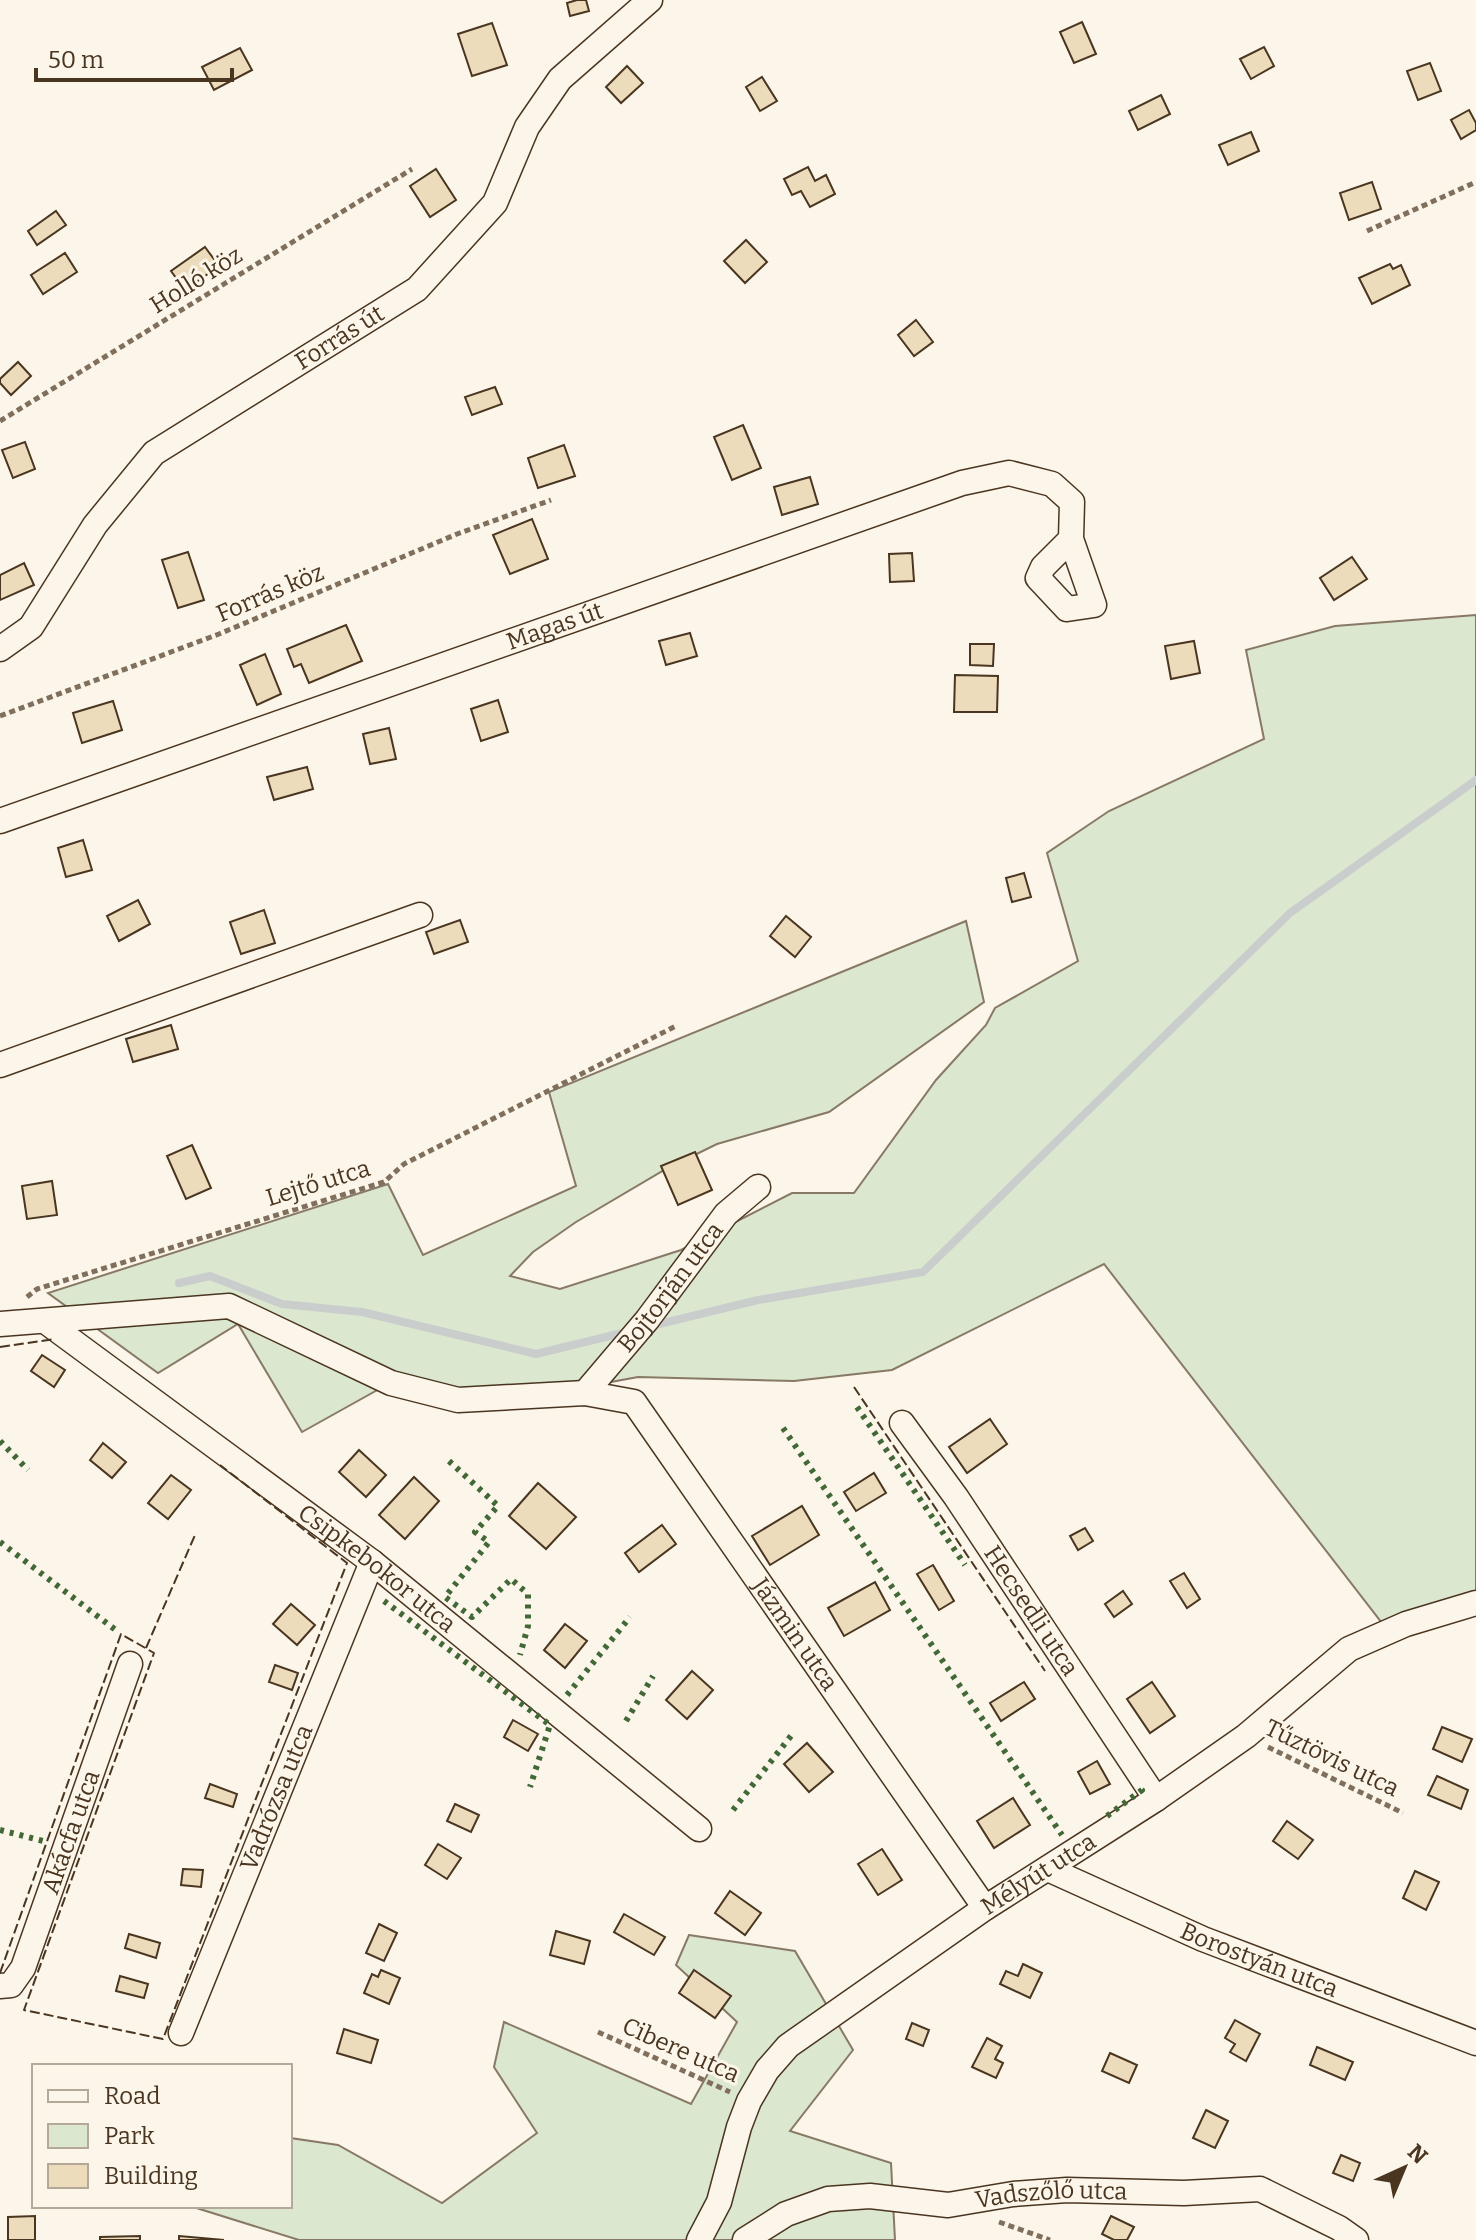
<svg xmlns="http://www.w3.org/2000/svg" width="1476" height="2240" font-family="Bitter,serif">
  <rect width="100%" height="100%" fill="#fbf6e9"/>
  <g fill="#dce7d0" stroke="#887966" stroke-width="2">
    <polygon points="1476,615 1476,1593 1382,1623 1104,1264 892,1370 794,1381 638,1377 480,1406 381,1388 302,1432 238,1324 158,1373 48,1293 388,1184 423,1255 576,1186 549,1092 966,921 984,1002 829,1112 717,1144 666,1169 576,1222 533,1252 510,1276 560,1289 681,1250 792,1193 854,1193 936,1080 986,1025 995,1008 1078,961 1047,853 1109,811 1264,739 1246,650 1335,626"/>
    <polygon points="689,1935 795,1951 853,2050 790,2131 891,2163 895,2240 299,2240 190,2206 290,2206 290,2138 338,2145 442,2203 537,2133 494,2067 504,2022 691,2104 737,2022 676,1965"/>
  </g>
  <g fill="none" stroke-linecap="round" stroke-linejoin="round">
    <g stroke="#c9cecd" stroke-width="8">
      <polyline points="179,1283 210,1276 282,1304 362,1312 536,1354 626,1332"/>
      <polyline points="651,1326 758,1300 923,1272 1290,913 1476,780"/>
    </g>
  </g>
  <g fill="#ecdcbc" stroke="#4a3520" stroke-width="2">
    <polygon points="577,0 586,0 589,11 570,16 567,3"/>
    <polygon points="1082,22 1096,54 1074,63 1060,32"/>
    <polygon points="492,23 507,65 472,76 458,34"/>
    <polygon points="1264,47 1274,66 1251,79 1240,59"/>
    <polygon points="240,48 252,70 214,90 202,67"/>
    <polygon points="1430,63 1441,91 1418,100 1407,71"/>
    <polygon points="627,66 643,83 621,103 606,87"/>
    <polygon points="762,77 777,101 760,111 746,87"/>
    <polygon points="1161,95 1170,114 1138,130 1129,111"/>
    <polygon points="1469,110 1476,123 1476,130 1461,139 1451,120"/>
    <polygon points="1251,132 1259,151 1228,165 1219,145"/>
    <polygon points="808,167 815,181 826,175 835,194 810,207 801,191 792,195 784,179"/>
    <polygon points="436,169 456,200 430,217 410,186"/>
    <polygon points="1372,182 1381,209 1349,220 1340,193"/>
    <polygon points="56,211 66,225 37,245 28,231"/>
    <polygon points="746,240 767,262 745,283 724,261"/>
    <polygon points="205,247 219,266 185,290 171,271"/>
    <polygon points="65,253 77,272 43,294 31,275"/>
    <polygon points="1390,264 1393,269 1401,265 1410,285 1372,304 1359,278"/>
    <polygon points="916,320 933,342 914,356 898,335"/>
    <polygon points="18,362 31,376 11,395 0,383 0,379"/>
    <polygon points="495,387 502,404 472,415 465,397"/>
    <polygon points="743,425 761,468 732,480 714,437"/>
    <polygon points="25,442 35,469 13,478 2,450"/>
    <polygon points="564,445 575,476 538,488 528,458"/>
    <polygon points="810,477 818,504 782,515 774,487"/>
    <polygon points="532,519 548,559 510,574 493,535"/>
    <polygon points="188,552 204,600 178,608 162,560"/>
    <polygon points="912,553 914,581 890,582 889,554"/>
    <polygon points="1352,557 1367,579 1334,600 1320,578"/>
    <polygon points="24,563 34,585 0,600 0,575"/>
    <polygon points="346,625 362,661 309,683 301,664 294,667 287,649"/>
    <polygon points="690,633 697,656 666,665 659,641"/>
    <polygon points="1194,641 1200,673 1171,679 1165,646"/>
    <polygon points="970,644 994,644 993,666 970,665"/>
    <polygon points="265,654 281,694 257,705 240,665"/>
    <polygon points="955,675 998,676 997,712 954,712"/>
    <polygon points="498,700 508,732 481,741 471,709"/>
    <polygon points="113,701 122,730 82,743 73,713"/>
    <polygon points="389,728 396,759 370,764 363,734"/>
    <polygon points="307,767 313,789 274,800 267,777"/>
    <polygon points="83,840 92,870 66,877 58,848"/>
    <polygon points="1024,873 1031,897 1012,902 1006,878"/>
    <polygon points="138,900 150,924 119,941 107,916"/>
    <polygon points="264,910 275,943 241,954 230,922"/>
    <polygon points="786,916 811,937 795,957 770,936"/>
    <polygon points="460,920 468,942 434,954 426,932"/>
    <polygon points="171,1025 178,1049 133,1062 126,1039"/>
    <polygon points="192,1145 211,1188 186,1199 167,1156"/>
    <polygon points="695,1152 712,1190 678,1205 661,1166"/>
    <polygon points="52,1181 57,1215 27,1219 22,1186"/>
    <polygon points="42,1355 65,1370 54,1387 31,1371"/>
    <polygon points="990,1419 1007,1444 967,1473 949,1447"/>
    <polygon points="103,1443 126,1462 112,1478 90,1460"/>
    <polygon points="359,1450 386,1475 366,1497 339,1472"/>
    <polygon points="874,1473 886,1493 856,1511 844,1492"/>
    <polygon points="171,1475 191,1490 168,1519 148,1503"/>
    <polygon points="414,1477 439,1501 405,1539 379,1515"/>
    <polygon points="538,1483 576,1517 546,1549 509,1516"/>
    <polygon points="802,1506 819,1535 770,1565 752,1536"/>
    <polygon points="662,1525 676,1544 639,1572 625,1553"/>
    <polygon points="1085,1528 1093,1541 1078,1550 1070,1536"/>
    <polygon points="933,1565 954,1601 939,1610 917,1574"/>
    <polygon points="1184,1573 1200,1599 1187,1608 1170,1581"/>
    <polygon points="875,1582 890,1610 844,1636 828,1608"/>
    <polygon points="1123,1591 1132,1604 1114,1617 1105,1604"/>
    <polygon points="291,1604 315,1625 297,1645 273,1624"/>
    <polygon points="565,1624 587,1641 565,1668 544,1650"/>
    <polygon points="275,1665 298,1673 292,1690 269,1682"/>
    <polygon points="692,1671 713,1690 687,1719 666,1700"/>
    <polygon points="1024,1682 1035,1699 1001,1721 990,1703"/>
    <polygon points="1152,1682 1175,1716 1150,1733 1127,1699"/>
    <polygon points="513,1720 538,1734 528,1751 504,1737"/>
    <polygon points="1442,1727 1472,1739 1462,1762 1433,1749"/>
    <polygon points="807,1743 833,1772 809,1792 784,1764"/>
    <polygon points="1097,1761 1110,1784 1090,1794 1078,1772"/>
    <polygon points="1437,1776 1468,1790 1461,1809 1428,1795"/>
    <polygon points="210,1784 237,1794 233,1807 205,1798"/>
    <polygon points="1013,1798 1030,1825 994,1848 977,1821"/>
    <polygon points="455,1804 479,1815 471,1832 447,1821"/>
    <polygon points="1287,1821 1313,1840 1298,1859 1273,1841"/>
    <polygon points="438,1844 461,1858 447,1879 425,1865"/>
    <polygon points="882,1849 902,1880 878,1895 858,1864"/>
    <polygon points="183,1869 203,1870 201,1887 181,1885"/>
    <polygon points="1415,1871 1439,1882 1426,1910 1403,1898"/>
    <polygon points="730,1891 761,1913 745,1935 715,1913"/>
    <polygon points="624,1914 665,1937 654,1955 614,1932"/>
    <polygon points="379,1924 397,1933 384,1961 366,1953"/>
    <polygon points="556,1931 590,1941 584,1964 550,1955"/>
    <polygon points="129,1934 160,1943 156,1958 125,1948"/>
    <polygon points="1023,1964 1042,1973 1030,1998 1000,1984 1006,1971 1018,1976"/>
    <polygon points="381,1970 400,1978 389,2004 364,1993 372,1974 378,1977"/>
    <polygon points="694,1970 731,1996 715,2018 679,1993"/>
    <polygon points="120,1976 148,1984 144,1998 116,1991"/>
    <polygon points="1235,2020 1260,2034 1246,2061 1230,2052 1235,2044 1225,2038"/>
    <polygon points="912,2023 929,2030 923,2046 906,2039"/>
    <polygon points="344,2029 378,2040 371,2063 337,2053"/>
    <polygon points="987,2038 1002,2046 995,2059 1003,2063 996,2078 972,2067"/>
    <polygon points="1317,2047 1353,2062 1345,2080 1310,2065"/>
    <polygon points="1110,2053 1137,2065 1129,2083 1102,2071"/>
    <polygon points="1206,2110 1228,2121 1215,2148 1193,2138"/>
    <polygon points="1341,2155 1360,2163 1353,2181 1333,2173"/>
    <polygon points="35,2216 35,2240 8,2240 8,2217"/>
    <polygon points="1111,2216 1134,2227 1127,2240 1114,2240 1102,2234"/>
    <polygon points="140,2236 140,2240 100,2240 100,2237"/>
    <polygon points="179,2236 224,2240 179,2240"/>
  </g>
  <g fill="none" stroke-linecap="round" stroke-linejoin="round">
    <defs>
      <g id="street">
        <path id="s1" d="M 0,649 L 31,627 L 95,525 L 154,453 L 417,289 L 495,203 L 527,127 L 560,79 L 650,0"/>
        <path id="s2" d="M 0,821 L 962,483 L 1009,473 L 1052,484 L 1072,502 L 1071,539 L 1094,605 L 1067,609 L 1038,578 L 1043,567 L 1071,539"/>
        <polyline points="0,1065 420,915"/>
        <path id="s3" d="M 45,1321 L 372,1562 L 699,1829"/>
        <path id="s4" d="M 0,1324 L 229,1306 L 391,1383 L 458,1400 L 585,1393 L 634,1402 L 985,1908"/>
        <path id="s5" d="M 585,1393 L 647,1320 L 726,1214 L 758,1187"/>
        <path id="s6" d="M 902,1423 L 956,1497 L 1156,1799"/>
        <path id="s7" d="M 1048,1869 L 1203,1939 L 1476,2043"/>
        <path id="s8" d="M 0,1986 L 11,1985 L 23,1968 L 130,1664"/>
        <path id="s9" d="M 181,2033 L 372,1562"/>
        <path id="s10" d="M 699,2240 L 719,2202 L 739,2127 L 749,2101 L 767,2070 L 788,2046 L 985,1908 L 1156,1799 L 1246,1736 L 1349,1649 L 1406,1624 L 1476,1603"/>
        <path id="s11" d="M 745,2240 L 786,2214 L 828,2199 L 870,2196 L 948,2205 L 1013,2194 L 1067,2190 L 1184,2193 L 1260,2189 L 1339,2228 L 1356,2240"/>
      </g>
    </defs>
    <use href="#street" stroke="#4a3520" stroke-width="27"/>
    <g stroke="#7f6f5c" stroke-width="5" stroke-dasharray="6 4" stroke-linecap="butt">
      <polyline points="1367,231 1476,182"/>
      <polyline points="0,421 412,169"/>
      <polyline points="0,716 219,634 457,534 551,500"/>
      <polyline points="27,1297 37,1289 384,1182 404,1164 678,1025"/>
      <polyline points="1268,1747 1403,1813"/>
      <polyline points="598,2032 730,2092"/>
      <polyline points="999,2222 1050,2240"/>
    </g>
    <use href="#street" stroke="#fbf6e9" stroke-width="24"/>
    <g stroke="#436837" stroke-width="6" stroke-dasharray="4 6" stroke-linecap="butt">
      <polyline points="857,1407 965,1565"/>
      <polyline points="783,1428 1062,1835"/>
      <polyline points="0,1441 28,1470"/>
      <polyline points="449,1461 498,1506 475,1532 489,1542 445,1597 472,1617 511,1579 528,1594 528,1626 520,1655"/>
      <polyline points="0,1542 117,1631"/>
      <polyline points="384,1601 550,1725 530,1787"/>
      <polyline points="567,1695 630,1617"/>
      <polyline points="626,1721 653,1676"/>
      <polyline points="733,1810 794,1732"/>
      <polyline points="1107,1816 1142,1790 1140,1788"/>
      <polyline points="0,1830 47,1842"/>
    </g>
    <g stroke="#4a3520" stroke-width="2" stroke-dasharray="10 4" stroke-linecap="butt">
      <polyline points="0,1347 55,1339"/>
      <polyline points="854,1387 1045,1671"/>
      <polyline points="146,1648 195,1535"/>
      <polyline points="0,1973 121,1634 154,1653 24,2010 163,2039 347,1563 220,1465"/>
    </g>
  </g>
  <g text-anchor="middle" stroke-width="6" stroke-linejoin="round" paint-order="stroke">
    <g font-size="24" fill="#4a3520" stroke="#fbf6e9">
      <text transform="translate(196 280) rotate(-32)" y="8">Holló köz</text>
      <text dy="8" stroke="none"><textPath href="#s1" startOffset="470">Forrás út</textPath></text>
      <text transform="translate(270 593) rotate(-23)" y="8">Forrás köz</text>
      <text dy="8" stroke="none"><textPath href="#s2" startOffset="588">Magas út</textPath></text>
      <text transform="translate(318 1183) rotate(-17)" y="8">Lejtő utca</text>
      <text dy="8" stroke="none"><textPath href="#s5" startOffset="136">Bojtorján utca</textPath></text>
      <text dy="8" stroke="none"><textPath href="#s3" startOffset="414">Csipkebokor utca</textPath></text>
      <text dy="8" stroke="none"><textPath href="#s6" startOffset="228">Hecsedli utca</textPath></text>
      <text dy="8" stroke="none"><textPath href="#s4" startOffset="938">Jázmin utca</textPath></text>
      <text transform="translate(1332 1758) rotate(26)" y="8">Tűztövis utca</text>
      <text dy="8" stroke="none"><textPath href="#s9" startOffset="254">Vadrózsa utca</textPath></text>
      <text dy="8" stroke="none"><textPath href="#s8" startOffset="176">Akácfa utca</textPath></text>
      <text dy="8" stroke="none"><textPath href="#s10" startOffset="520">Mélyút utca</textPath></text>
      <text dy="8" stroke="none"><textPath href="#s7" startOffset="230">Borostyán utca</textPath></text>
      <text transform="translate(681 2050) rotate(24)" y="8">Cibere utca</text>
      <text dy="8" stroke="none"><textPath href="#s11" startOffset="318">Vadszőlő utca</textPath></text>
    </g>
  </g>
  <rect x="32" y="2064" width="260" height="144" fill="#fbf6e9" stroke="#b4a999" stroke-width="2"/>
  <rect x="48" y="2090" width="40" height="12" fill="#fbf6e9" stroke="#b4a999" stroke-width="2"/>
  <text x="104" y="2104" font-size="24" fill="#4a3520">Road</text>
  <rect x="48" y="2124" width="40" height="24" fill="#dce7d0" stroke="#b4a999" stroke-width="2"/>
  <text x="104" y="2144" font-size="24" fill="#4a3520">Park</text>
  <rect x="48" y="2164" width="40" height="24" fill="#ecdcbc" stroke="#b4a999" stroke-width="2"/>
  <text x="104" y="2184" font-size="24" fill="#4a3520">Building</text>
  <g transform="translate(1404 2168) rotate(44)" stroke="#fbf6e9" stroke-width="6" paint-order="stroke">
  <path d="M0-6L14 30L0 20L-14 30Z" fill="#4a3520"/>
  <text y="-12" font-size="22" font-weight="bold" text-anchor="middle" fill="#4a3520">N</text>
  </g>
  <path d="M36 68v12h196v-12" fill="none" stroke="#4a3520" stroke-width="4"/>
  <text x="48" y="68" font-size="24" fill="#4a3520" stroke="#fbf6e9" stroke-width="6" paint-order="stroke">50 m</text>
</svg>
